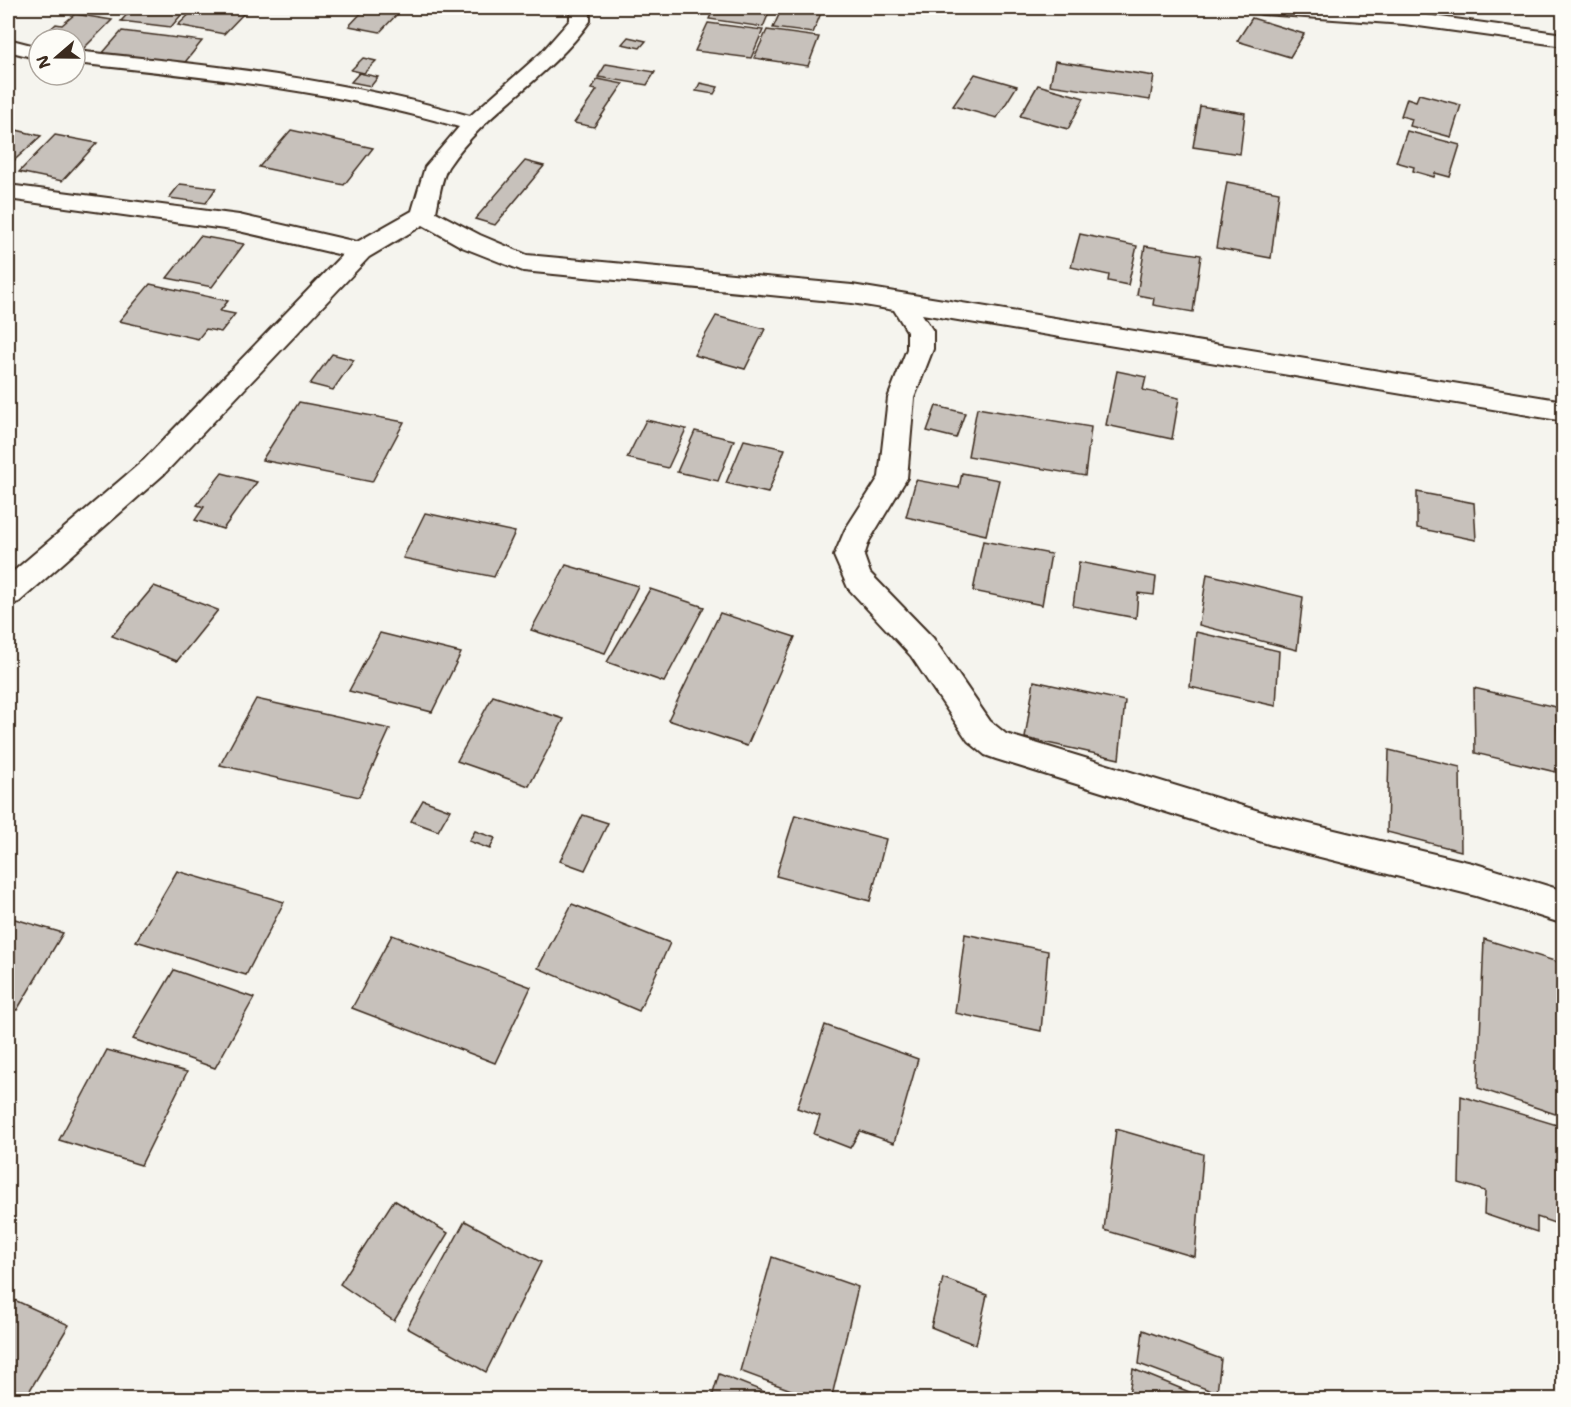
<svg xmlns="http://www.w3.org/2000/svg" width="1571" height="1407" font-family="'Shantell Sans',sans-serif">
  <rect width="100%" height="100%" fill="#f5f4ee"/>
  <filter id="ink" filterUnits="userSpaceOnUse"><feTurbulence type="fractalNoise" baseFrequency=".0167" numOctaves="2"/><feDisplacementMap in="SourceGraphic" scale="12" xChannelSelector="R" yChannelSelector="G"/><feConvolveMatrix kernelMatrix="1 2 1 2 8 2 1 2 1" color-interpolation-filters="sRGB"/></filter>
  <g filter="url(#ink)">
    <g fill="#c7c1bb" stroke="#3b2a1e" stroke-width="1.5">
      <polygon points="133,8 187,8 171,27 121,21"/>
      <polygon points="196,8 223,8 245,12 224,34 178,25"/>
      <polygon points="366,8 403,8 380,32 349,26"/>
      <polygon points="714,8 771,8 763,27 709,19"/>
      <polygon points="782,8 823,8 813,33 773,28"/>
      <polygon points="75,14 112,20 82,50 75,49 75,39 47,39 51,35 45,34 56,24 62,25"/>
      <polygon points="1252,18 1304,34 1290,57 1237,41"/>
      <polygon points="708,23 763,30 751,58 695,51"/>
      <polygon points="767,30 819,37 808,66 754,58"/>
      <polygon points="122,31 202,41 182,66 101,55"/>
      <polygon points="628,37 646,41 640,48 622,44"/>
      <polygon points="363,58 376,61 364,73 351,70"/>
      <polygon points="1055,61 1154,76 1150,100 1050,85"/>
      <polygon points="606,64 655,72 647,85 598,77"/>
      <polygon points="359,73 378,77 371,86 351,82"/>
      <polygon points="975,74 1017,86 997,118 953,106"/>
      <polygon points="598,79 623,84 594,127 574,123 597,90 591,89"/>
      <polygon points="700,83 718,87 714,94 696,91"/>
      <polygon points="1038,85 1084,98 1068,129 1020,116"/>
      <polygon points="1419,94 1461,105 1451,137 1410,126 1412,119 1401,116 1407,98 1416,101"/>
      <polygon points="1200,106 1245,113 1240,154 1193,147"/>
      <polygon points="8,128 41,136 8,166"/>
      <polygon points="291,130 373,148 344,185 259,167"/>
      <polygon points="1407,131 1460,145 1450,177 1435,173 1434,177 1413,171 1414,167 1396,162"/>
      <polygon points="55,135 97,143 62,181 19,172"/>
      <polygon points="525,161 544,166 495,225 475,219"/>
      <polygon points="1227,182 1279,192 1271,258 1216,248"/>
      <polygon points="180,184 216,188 206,203 169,198"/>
      <polygon points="1080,234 1137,246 1128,285 1108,281 1109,275 1071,267"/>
      <polygon points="200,236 244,244 212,287 167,278"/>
      <polygon points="1145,246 1201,255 1193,312 1153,305 1154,298 1137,295"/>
      <polygon points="150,284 228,301 220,311 235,314 221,332 206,329 198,339 119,321"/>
      <polygon points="716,316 765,329 745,369 694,355"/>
      <polygon points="332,354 354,360 333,390 310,384"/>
      <polygon points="1117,371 1146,377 1143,390 1179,398 1172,439 1106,425"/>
      <polygon points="299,402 404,422 372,482 262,460"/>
      <polygon points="936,406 965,413 956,438 927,431"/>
      <polygon points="977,408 1091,427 1085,476 968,456"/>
      <polygon points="646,420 686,429 668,468 627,458"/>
      <polygon points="695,431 734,440 718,481 677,472"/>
      <polygon points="744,440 785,449 768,493 726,483"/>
      <polygon points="222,473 257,482 223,529 195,520 204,507 197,505"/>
      <polygon points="962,473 999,480 986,535 906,517 916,480 959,488"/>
      <polygon points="1417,492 1474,503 1476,540 1417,528"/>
      <polygon points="425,513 515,532 494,577 403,558"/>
      <polygon points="983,541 1051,554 1042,605 973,591"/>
      <polygon points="1079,562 1156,577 1154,595 1138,593 1136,618 1073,606"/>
      <polygon points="566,565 638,586 605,653 531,630"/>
      <polygon points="1207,574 1303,597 1297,650 1199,625"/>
      <polygon points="154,586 218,610 177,661 112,636"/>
      <polygon points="650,589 704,607 664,682 607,662"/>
      <polygon points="720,613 795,637 747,746 668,720"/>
      <polygon points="1196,632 1279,651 1276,706 1190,687"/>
      <polygon points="380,633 461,653 432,712 349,691"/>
      <polygon points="1034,681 1125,701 1119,759 1025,738"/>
      <polygon points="1474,688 1556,707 1560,773 1475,753"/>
      <polygon points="493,696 564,719 529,786 457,761"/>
      <polygon points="256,699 390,729 359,797 220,765"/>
      <polygon points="1389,750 1460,767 1461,851 1387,832"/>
      <polygon points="423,800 450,810 438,831 411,821"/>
      <polygon points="583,815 608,823 585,870 560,861"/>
      <polygon points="795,815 886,839 870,901 776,876"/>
      <polygon points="475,831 495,838 490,849 469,841"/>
      <polygon points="177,871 284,902 246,975 136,941"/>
      <polygon points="572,904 670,943 639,1011 538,968"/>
      <polygon points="8,917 63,933 17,1010 8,1007"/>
      <polygon points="965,934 1048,951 1041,1031 955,1013"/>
      <polygon points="392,935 531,987 495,1063 352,1008"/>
      <polygon points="1484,939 1564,964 1564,1117 1478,1088"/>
      <polygon points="174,970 254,998 215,1068 133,1039"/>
      <polygon points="825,1025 918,1059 894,1143 860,1131 850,1148 814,1134 820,1116 797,1108"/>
      <polygon points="107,1050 187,1072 141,1165 59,1140"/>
      <polygon points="1461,1096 1557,1125 1560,1225 1537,1217 1537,1232 1484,1214 1485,1191 1459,1183"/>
      <polygon points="1116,1129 1203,1154 1195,1257 1104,1230"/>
      <polygon points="394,1200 448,1233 394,1321 340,1284"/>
      <polygon points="465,1221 541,1262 486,1372 407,1328"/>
      <polygon points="772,1257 858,1287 831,1400 818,1400 740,1371"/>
      <polygon points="943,1278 987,1295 976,1345 931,1327"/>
      <polygon points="8,1297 69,1325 24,1400 8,1400"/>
      <polygon points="1143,1330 1221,1359 1217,1393 1139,1364"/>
      <polygon points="1133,1369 1209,1400 1128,1400"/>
      <polygon points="719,1374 785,1400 711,1400"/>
    </g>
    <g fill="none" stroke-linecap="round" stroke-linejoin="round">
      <defs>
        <g id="minor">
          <path d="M 570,8 L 590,8 L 590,21 C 551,77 486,110 448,167 C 441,179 439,199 436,212 L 480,235 L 527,255 L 852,285 L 1564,401 L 1564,421 L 922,314 L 933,331 L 933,349 L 914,398 L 907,478 L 869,541 L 864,556 L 870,573 L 933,638 L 990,721 L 1006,734 L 1272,815 L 1476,864 L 1564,891 L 1564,924 L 1476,896 L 1272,845 L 996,759 L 985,755 L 968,741 L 911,656 L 848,588 L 834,556 L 845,530 L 879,477 L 888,398 L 907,349 L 907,331 L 894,310 L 852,303 L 523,271 L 462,247 L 423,225 L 369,257 L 164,474 L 19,602 L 8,605 L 8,576 L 144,460 L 342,255 L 239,231 L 8,199 L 8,185 L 239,215 L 357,242 L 412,211 L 425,167 L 459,127 C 334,90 205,77 75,63 L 75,51 C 208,65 341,78 470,116 L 541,53 L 570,20 Z"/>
          <polygon points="889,8 917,8 914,12 892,12"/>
          <polygon points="1252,8 1342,8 1404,12 1564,34 1564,46 1404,24 1262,14 1255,12"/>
          <polygon points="8,39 39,47 39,59 8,51"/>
        </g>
      </defs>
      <use href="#minor" stroke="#3b2a1e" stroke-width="4"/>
      <use href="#minor" fill="#fdfcf7" fill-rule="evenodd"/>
    </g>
  </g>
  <rect width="1571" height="1407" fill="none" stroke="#fdfcf7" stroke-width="30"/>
  <rect x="15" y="15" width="1541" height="1377" fill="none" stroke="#3b2a1e" stroke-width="2" filter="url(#ink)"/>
  <g transform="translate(57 57) rotate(250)"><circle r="28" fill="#fdfcf7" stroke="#afa8a0" stroke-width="1.5"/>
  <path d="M0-4.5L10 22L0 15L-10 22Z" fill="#3b2a1e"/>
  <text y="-9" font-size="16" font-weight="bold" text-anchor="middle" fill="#3b2a1e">N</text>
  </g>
</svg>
